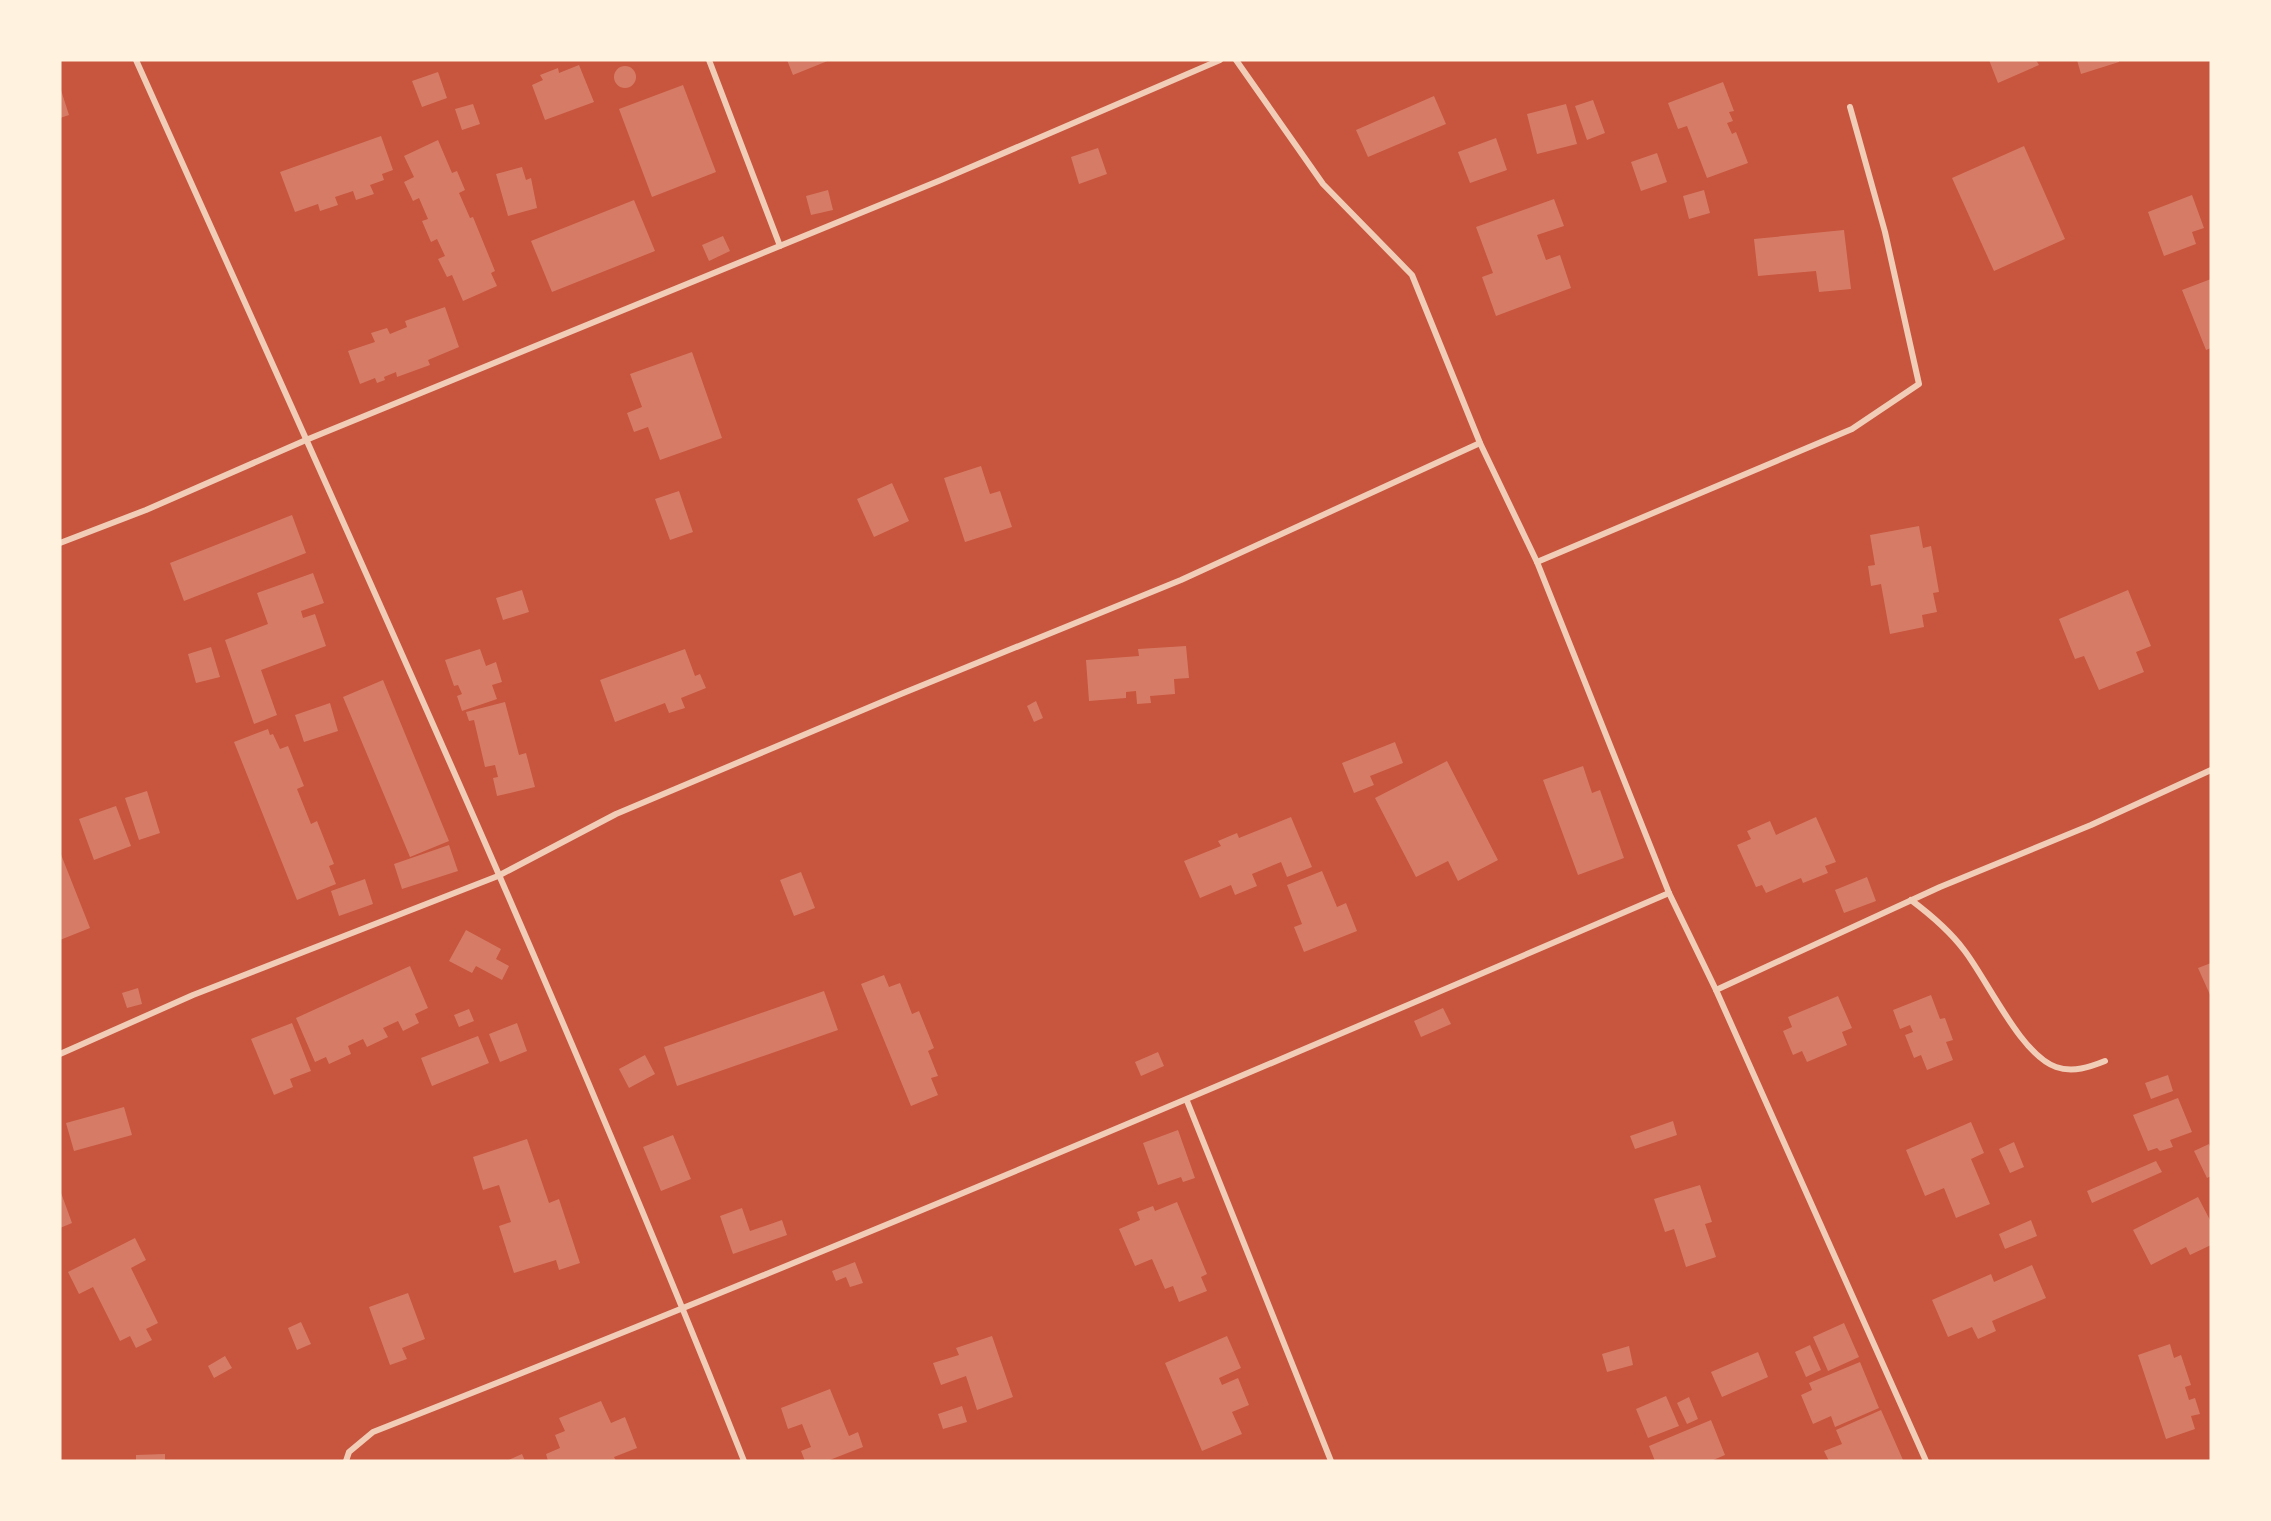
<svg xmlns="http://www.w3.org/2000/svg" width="2271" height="1521" font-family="'Open Sans',sans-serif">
  <rect width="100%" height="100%" fill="#c8553d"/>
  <g fill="#d67c66">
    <polygon points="787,60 830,60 793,75"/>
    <polygon points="1989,60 2036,60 2039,65 1998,83"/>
    <polygon points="2077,60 2119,60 2119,62 2081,74"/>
    <polygon points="579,65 594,102 545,120 532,85 543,80 540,75 558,68 559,73"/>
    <circle cx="625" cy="77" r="11"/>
    <polygon points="438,72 447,98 422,107 412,81"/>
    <polygon points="1723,82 1734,111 1729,112 1733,121 1727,123 1732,134 1736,132 1748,163 1707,178 1687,126 1678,129 1668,103"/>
    <polygon points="683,85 716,172 652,197 619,109"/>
    <polygon points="60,87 69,115 60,118"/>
    <polygon points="1434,96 1446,124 1368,157 1356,130"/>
    <polygon points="1593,100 1605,133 1587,140 1575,106"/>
    <polygon points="473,104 480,124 462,130 455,109"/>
    <polygon points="1566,104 1577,144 1537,154 1527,114"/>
    <polygon points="381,136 393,170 382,174 384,180 370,185 374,194 356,200 353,191 335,197 338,205 320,211 318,204 295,212 280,172"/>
    <polygon points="1496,138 1507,170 1470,183 1458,152"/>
    <polygon points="438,140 452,173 457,171 465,190 459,193 470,218 473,217 495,271 491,273 497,286 463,301 452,275 447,277 438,259 445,256 437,239 431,242 422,221 428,219 419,198 413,201 404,182 414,177 404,156"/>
    <polygon points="2024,146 2065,239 1994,271 1952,178"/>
    <polygon points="1098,148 1107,174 1079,184 1071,157"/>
    <polygon points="1657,153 1667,182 1641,191 1631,162"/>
    <polygon points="522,167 526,180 531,178 537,208 508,216 496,174"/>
    <polygon points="828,190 833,210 811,215 806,196"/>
    <polygon points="1704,190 1710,213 1689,219 1683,196"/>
    <polygon points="2192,195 2204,228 2192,232 2196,244 2164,256 2148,212"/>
    <polygon points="1554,199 1564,226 1537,235 1546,260 1560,255 1571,288 1496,316 1482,277 1493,273 1476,227"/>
    <polygon points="634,200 655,251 552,292 531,241"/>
    <polygon points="1844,230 1851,289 1819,292 1816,271 1758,276 1754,239"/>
    <polygon points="723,236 730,251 709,261 702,245"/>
    <polygon points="2211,279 2211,348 2206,350 2182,290"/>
    <polygon points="445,307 459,347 428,360 430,365 397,377 396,372 384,377 385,380 377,383 375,378 360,384 348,351 375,342 371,333 387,328 390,334 407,327 405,321"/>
    <polygon points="692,352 722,438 660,460 648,427 634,432 627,413 642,407 630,374"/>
    <polygon points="981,466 990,494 1000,491 1012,527 965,542 944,478"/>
    <polygon points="892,483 909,521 874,537 857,499"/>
    <polygon points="679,491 693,532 670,540 655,499"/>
    <polygon points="292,515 306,553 184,601 170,563"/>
    <polygon points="1919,526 1923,548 1931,546 1939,592 1933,593 1937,612 1922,615 1924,627 1890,634 1881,584 1871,586 1868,566 1875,565 1870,535"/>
    <polygon points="313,573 324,603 301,611 303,618 315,614 326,646 261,670 277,715 254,724 225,640 268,624 257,593"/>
    <polygon points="522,590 529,612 503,620 496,598"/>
    <polygon points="2128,590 2151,646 2136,652 2144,672 2099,690 2084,656 2075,659 2059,619"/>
    <polygon points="1186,646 1189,678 1174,679 1175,694 1150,696 1151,703 1137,704 1136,691 1126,692 1126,698 1089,701 1086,660 1139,656 1138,649"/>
    <polygon points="211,647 220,677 196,683 188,654"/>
    <polygon points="480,649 486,666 496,662 502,682 492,685 497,699 462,711 457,696 462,694 458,685 454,686 445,660"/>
    <polygon points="685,649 695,676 700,674 706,688 681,698 685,708 669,713 665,703 615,722 600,680"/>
    <polygon points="383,680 449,841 410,857 343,697"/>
    <polygon points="1036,701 1043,718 1034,722 1027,706"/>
    <polygon points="505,702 519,755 526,753 535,787 497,796 493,778 498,777 495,765 485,767 474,720 469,721 466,712"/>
    <polygon points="330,703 338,731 304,742 295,715"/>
    <polygon points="268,729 270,735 273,734 280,749 288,746 304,786 297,789 311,824 317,821 334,864 329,866 336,884 297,900 234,742"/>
    <polygon points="1395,742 1403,763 1370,776 1374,785 1354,793 1342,763"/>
    <polygon points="1447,761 1498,860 1458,881 1448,861 1416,877 1375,798"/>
    <polygon points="1583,766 1592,793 1600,790 1624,858 1578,875 1543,780"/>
    <polygon points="147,791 160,833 139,840 125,798"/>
    <polygon points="116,806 131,846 94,860 79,819"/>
    <polygon points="1291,817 1312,867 1287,877 1281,862 1252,874 1257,886 1235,895 1231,885 1200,898 1184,861 1221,846 1218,841 1237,833 1239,838"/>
    <polygon points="1816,817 1836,862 1825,866 1828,873 1803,883 1801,878 1766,893 1762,885 1756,887 1737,845 1751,839 1747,831 1770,821 1776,835"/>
    <polygon points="449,845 458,871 402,889 394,864"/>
    <polygon points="60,852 90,928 60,940"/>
    <polygon points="1322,871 1337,907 1346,903 1357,931 1304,952 1294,927 1302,924 1287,885"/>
    <polygon points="801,872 815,908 794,916 780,880"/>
    <polygon points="1867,877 1876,901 1844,913 1835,890"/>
    <polygon points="365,879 373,904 339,916 331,891"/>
    <polygon points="466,930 501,949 496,959 509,966 502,980 476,966 472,973 449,961"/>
    <polygon points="2211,963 2211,997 2198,968"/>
    <polygon points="410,966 428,1008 415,1014 419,1023 403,1031 398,1021 383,1028 388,1037 367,1047 363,1039 348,1046 351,1054 329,1064 326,1057 315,1062 296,1018"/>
    <polygon points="884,975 889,987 900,983 912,1014 919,1011 934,1048 928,1051 938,1076 931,1078 938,1095 911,1106 861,984"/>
    <polygon points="138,988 142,1004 127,1008 122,993"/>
    <polygon points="824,991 838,1030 677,1086 664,1047"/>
    <polygon points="1931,995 1940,1019 1945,1018 1953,1040 1946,1042 1953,1060 1927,1070 1921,1055 1914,1058 1905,1035 1913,1032 1910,1025 1900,1029 1893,1010"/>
    <polygon points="1838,996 1852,1028 1842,1032 1847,1045 1807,1062 1802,1051 1793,1055 1783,1031 1792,1027 1788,1017"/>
    <polygon points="1443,1008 1451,1024 1421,1037 1414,1021"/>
    <polygon points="469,1009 474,1021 459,1027 454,1015"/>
    <polygon points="292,1023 311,1071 290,1079 293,1087 274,1095 251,1039"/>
    <polygon points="517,1023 527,1051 500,1062 489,1034"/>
    <polygon points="478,1036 489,1063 432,1086 421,1058"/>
    <polygon points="1158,1052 1164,1066 1141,1076 1135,1062"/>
    <polygon points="645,1055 655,1074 629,1088 619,1069"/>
    <polygon points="2168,1075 2173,1091 2151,1099 2145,1083"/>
    <polygon points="2178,1098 2192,1132 2170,1140 2173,1147 2160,1151 2157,1148 2148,1151 2133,1115"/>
    <polygon points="124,1107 132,1135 74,1151 66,1123"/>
    <polygon points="1673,1121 1677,1135 1635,1149 1630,1136"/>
    <polygon points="1971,1122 1984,1153 1971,1159 1990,1204 1956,1218 1944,1188 1925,1196 1906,1150"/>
    <polygon points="1178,1130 1195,1178 1183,1182 1181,1177 1158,1185 1143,1143"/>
    <polygon points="673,1135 691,1179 661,1191 643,1147"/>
    <polygon points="527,1139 549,1203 559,1199 580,1263 559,1270 556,1260 514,1273 499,1226 511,1222 499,1185 483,1190 473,1157"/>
    <polygon points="2014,1142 2024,1167 2010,1173 1999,1149"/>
    <polygon points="2209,1144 2211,1149 2211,1176 2207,1178 2194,1151"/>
    <polygon points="2156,1161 2162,1172 2092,1203 2087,1191"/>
    <polygon points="1700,1185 1712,1222 1705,1224 1716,1257 1686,1267 1674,1229 1665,1232 1654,1199"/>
    <polygon points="60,1190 72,1223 60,1228"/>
    <polygon points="2198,1197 2211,1222 2211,1245 2190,1255 2186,1247 2151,1265 2133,1230"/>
    <polygon points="1177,1202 1207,1274 1201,1277 1207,1291 1179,1302 1173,1286 1165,1289 1152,1259 1135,1266 1119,1229 1140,1220 1137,1212 1153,1206 1155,1211"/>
    <polygon points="742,1208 750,1231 782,1220 787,1235 733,1254 720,1216"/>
    <polygon points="2031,1220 2037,1236 2005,1249 1999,1234"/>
    <polygon points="135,1238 146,1260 131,1268 158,1323 146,1329 152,1340 136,1348 130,1336 120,1341 93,1287 79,1294 68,1272"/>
    <polygon points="855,1262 863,1283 850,1287 846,1277 836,1281 832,1271"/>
    <polygon points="2032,1265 2046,1298 1992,1321 1996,1331 1978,1339 1972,1327 1948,1337 1932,1300 1991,1274 1994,1282"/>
    <polygon points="408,1293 425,1339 402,1348 407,1359 390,1365 369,1307"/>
    <polygon points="301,1322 311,1344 297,1350 288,1328"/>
    <polygon points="1844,1323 1859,1357 1828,1371 1813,1337"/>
    <polygon points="992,1336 1013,1397 977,1410 966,1376 941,1385 933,1363 959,1355 956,1348"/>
    <polygon points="1227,1336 1241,1368 1219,1378 1222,1385 1238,1378 1249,1405 1232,1412 1242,1434 1202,1451 1165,1363"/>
    <polygon points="2170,1344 2174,1358 2181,1355 2191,1385 2185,1387 2189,1400 2195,1398 2200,1414 2191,1416 2195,1429 2166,1439 2138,1355"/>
    <polygon points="1810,1345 1821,1370 1806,1377 1795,1352"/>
    <polygon points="1629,1346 1633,1365 1607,1372 1602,1354"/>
    <polygon points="1758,1352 1768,1377 1722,1397 1711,1372"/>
    <polygon points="225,1356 232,1368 214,1378 208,1366"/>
    <polygon points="1860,1362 1879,1408 1835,1427 1831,1416 1813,1424 1801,1395 1812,1390 1809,1383"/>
    <polygon points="830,1389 849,1436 858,1432 863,1447 827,1461 805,1461 801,1451 811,1447 802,1424 788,1429 781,1408"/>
    <polygon points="1666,1396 1679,1426 1648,1438 1636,1409"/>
    <polygon points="1689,1397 1698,1419 1687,1424 1677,1403"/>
    <polygon points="601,1401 611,1423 625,1417 637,1448 614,1457 616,1461 548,1461 546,1454 560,1448 555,1435 565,1431 559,1418"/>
    <polygon points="962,1406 967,1422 943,1429 938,1414"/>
    <polygon points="1881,1410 1903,1460 1829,1461 1824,1451 1842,1444 1836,1430"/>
    <polygon points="1711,1420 1725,1455 1711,1461 1655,1461 1649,1446"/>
    <polygon points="165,1454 165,1461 136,1461 136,1455"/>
    <polygon points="522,1454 525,1461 506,1461"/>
  </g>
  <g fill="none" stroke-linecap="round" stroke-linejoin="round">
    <g stroke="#f1ccb7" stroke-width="6">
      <path d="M 136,60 C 344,524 556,988 744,1461"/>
      <polyline points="709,60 780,246"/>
      <polyline points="1236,60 1323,184 1412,275 1480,443 1537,562 1669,893 1716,990 1926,1461"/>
      <polyline points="60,543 146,510 306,440 941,180 1220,60"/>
      <polyline points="1537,562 1852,429 1919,384 1885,232 1850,107"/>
      <path d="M 1911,900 C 1931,915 1949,930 1964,950 C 1988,981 2021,1055 2056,1067 C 2073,1073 2090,1067 2105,1061"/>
      <polyline points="1716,990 1940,887 2091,825 2211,770"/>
      <polyline points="60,1054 193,995 498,876 616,814 896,696 1181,580 1480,443"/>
      <polyline points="1187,1101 1331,1461"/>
      <path d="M 346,1461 L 349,1452 L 373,1432 C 809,1261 1239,1078 1669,893"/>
    </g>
  </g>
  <rect width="2271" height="1521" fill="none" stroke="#fff3e0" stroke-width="123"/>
</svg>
